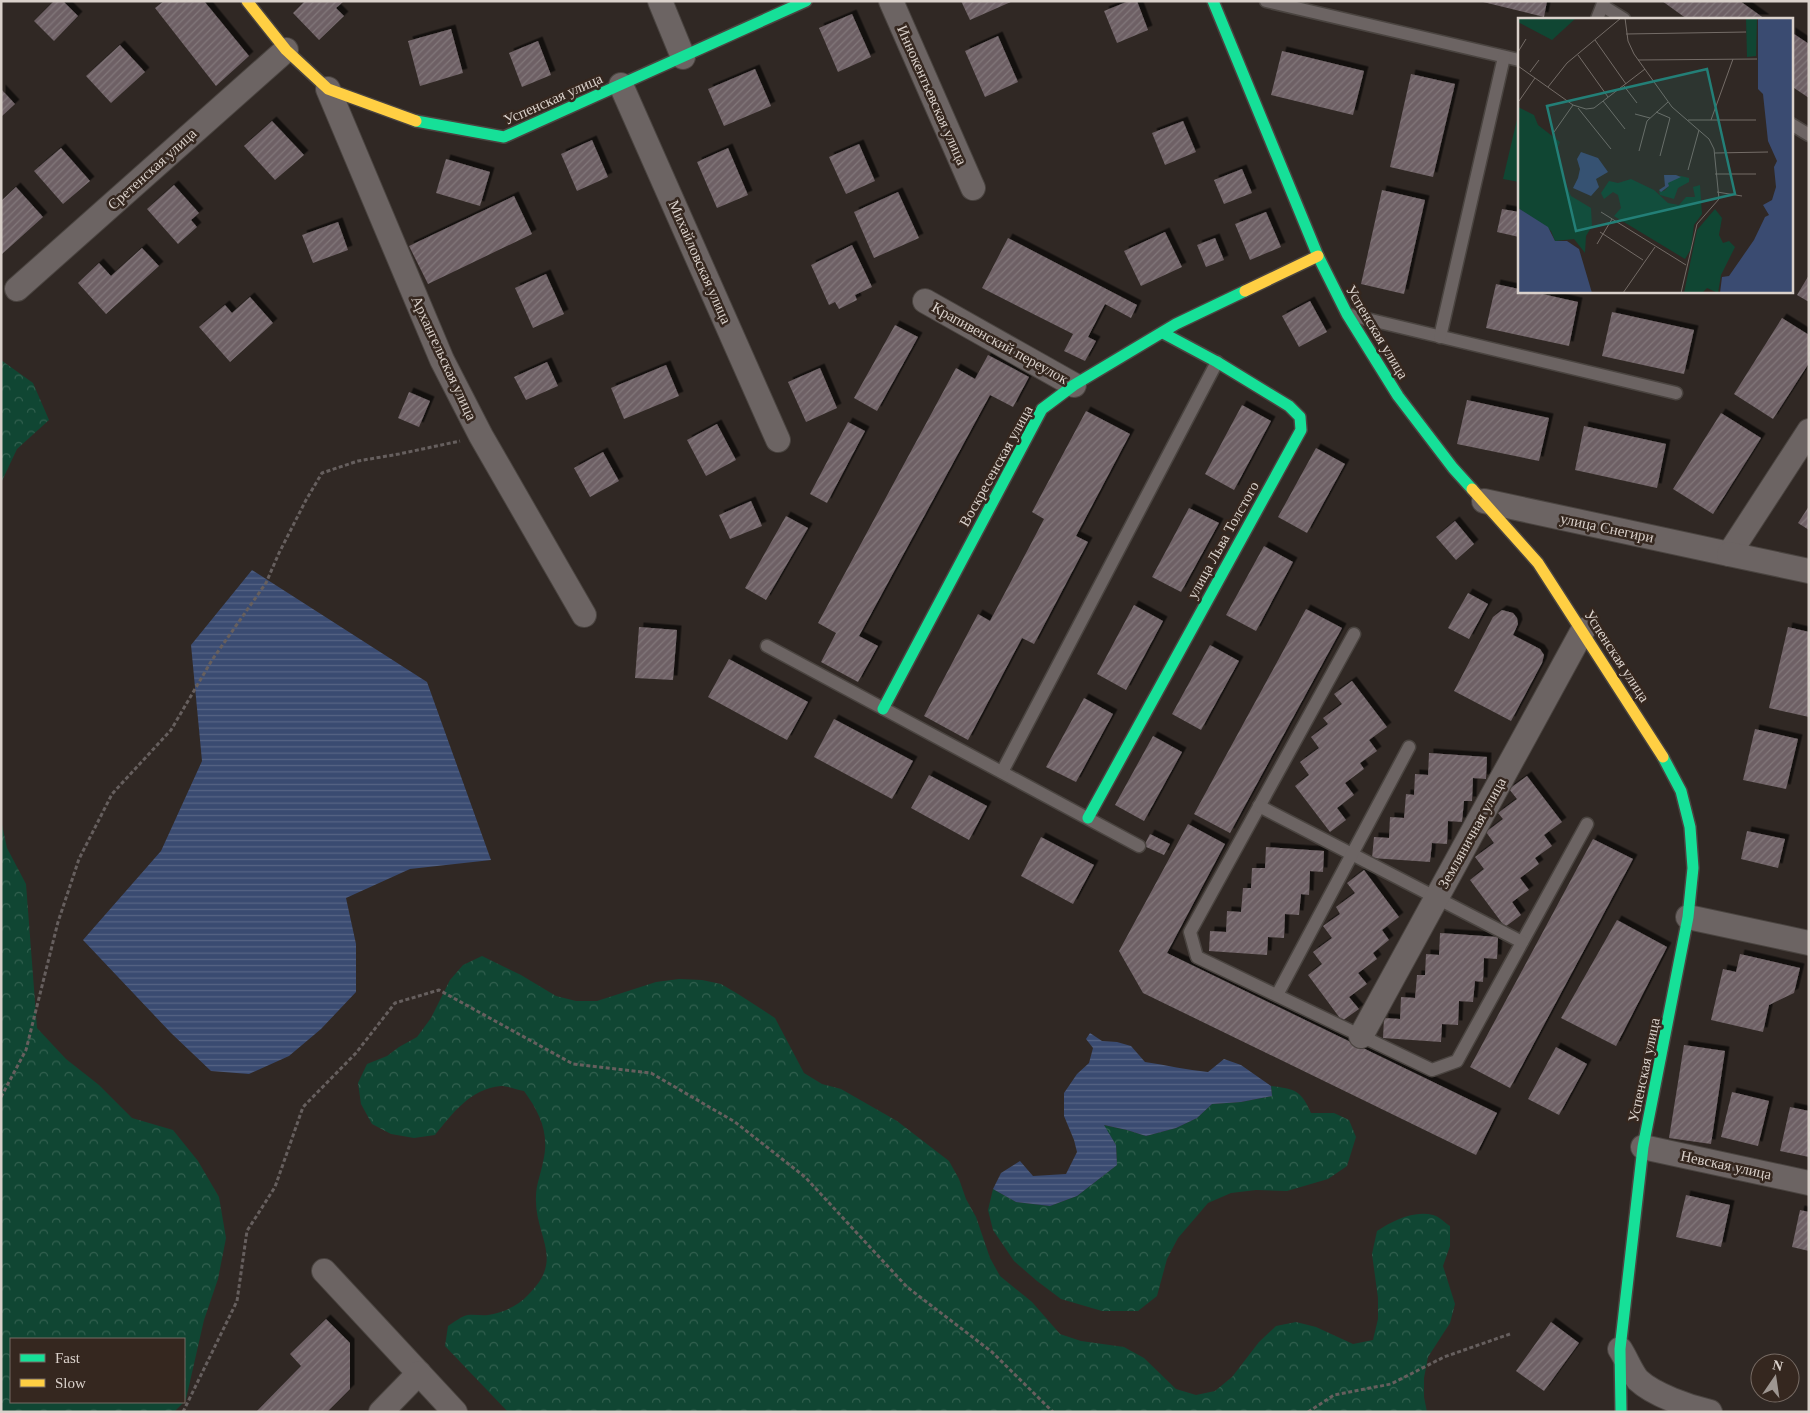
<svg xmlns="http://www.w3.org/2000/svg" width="1810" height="1413" font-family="'Times New Roman',serif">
  <defs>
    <pattern id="forest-crowns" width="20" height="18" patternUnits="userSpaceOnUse" patternTransform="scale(1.25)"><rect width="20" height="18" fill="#104633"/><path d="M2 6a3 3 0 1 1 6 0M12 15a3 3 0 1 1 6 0" fill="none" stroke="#32604f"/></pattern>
    <pattern id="water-rules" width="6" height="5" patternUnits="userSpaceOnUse" patternTransform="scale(1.25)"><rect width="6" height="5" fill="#3a4b71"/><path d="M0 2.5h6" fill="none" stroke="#566484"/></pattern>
    <pattern id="building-hatch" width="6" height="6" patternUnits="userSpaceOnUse" patternTransform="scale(1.25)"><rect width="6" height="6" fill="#6e6165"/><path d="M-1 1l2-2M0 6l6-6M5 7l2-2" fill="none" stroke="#82777a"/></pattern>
    <filter id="shadow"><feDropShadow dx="4.5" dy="-4.5" stdDeviation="0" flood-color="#0009"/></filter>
  </defs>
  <rect width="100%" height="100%" fill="#302824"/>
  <polygon fill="#104633" points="1519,111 1519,182 1503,179"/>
  <g fill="url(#forest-crowns)">
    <polygon points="1,360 33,383 49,420 17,449 1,483"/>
    <polygon points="1,820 7,848 26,884 37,1028 66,1059 99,1085 132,1118 173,1130 198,1161 219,1197 226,1238 218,1279 204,1320 186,1399 184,1402 184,1339 11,1339 11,1402 184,1402 174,1412 1,1412"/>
    <path d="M 482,956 L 521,975 L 556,996 L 576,1001 L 597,1001 L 656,982 L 679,979 L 702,980 L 721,984 L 738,994 L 775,1018 L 804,1073 L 822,1084 L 841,1089 L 897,1121 L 949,1161 L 959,1179 L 966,1199 L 976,1217 L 990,1258 L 1000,1276 L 1032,1302 L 1060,1334 L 1081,1341 L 1124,1347 L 1144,1358 L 1176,1389 L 1196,1395 L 1215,1391 L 1232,1377 L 1259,1342 L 1276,1326 L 1296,1322 L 1316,1327 L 1353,1344 L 1373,1340 L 1378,1319 L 1378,1298 L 1372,1254 L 1377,1231 C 1392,1221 1414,1210 1433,1215 C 1439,1216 1445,1223 1450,1226 L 1450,1246 L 1443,1266 L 1455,1304 L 1450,1323 L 1428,1357 L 1424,1378 L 1424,1397 L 1427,1412 L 508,1412 L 445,1346 L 448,1326 C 454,1322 462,1316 468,1315 C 475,1314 481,1316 488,1315 C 502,1313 518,1306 528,1295 C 566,1258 534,1237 536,1196 C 536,1185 541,1173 543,1162 C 550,1134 540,1113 524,1091 C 517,1090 508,1086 501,1086 C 470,1089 453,1113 435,1135 L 414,1138 L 391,1134 L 372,1124 L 361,1104 L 358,1083 L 367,1064 L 387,1056 L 399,1047 L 417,1037 L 431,1018 L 450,980 L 463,965 Z"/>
    <path d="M 1271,1086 C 1295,1089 1301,1090 1311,1113 L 1334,1113 L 1349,1120 L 1356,1137 L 1347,1166 L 1328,1179 L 1287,1191 L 1256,1190 L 1231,1193 L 1208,1203 L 1178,1238 L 1167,1259 L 1157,1296 L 1138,1311 L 1102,1311 L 1061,1299 L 1037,1281 L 1014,1261 L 993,1230 L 988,1210 L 993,1189 L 1016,1202 L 1050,1206 L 1077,1196 L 1117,1165 L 1116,1145 L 1103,1125 L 1127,1130 L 1146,1136 L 1176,1128 L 1197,1118 L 1212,1104 L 1241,1102 L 1272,1096 Z"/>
  </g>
  <g fill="url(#water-rules)">
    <polygon points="252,570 427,682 491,860 410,869 346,898 356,944 356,992 321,1029 289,1056 249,1074 211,1071 171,1033 83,940 161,851 202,761 191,645"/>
    <path d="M 1090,1033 L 1102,1041 L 1117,1042 L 1131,1046 L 1145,1062 C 1166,1065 1187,1070 1208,1072 L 1224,1059 L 1241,1065 L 1271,1086 L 1272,1096 L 1241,1102 L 1212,1104 L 1197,1118 L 1176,1128 L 1146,1136 L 1127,1130 L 1104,1125 L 1116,1145 L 1117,1165 L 1077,1196 L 1050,1206 L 1016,1202 L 993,1189 L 1001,1173 L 1020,1161 L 1033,1176 L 1066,1174 L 1077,1152 L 1074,1140 L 1064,1116 L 1064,1093 L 1077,1074 L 1089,1063 L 1093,1048 L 1086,1039 Z"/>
  </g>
  <g fill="url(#building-hatch)" filter="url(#shadow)">
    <polygon points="54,1 63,1 78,16 54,41 34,21"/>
    <polygon points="164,1 204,1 249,56 216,86 155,8"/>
    <polygon points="305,1 344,1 336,8 344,16 319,40 293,13"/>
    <polygon points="961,1 1013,1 970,20"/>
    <polygon points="1129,1 1137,1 1148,30 1117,43 1104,11"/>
    <polygon points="1479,1 1547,1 1544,17"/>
    <polygon points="1662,1 1740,1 1765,19 1687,19"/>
    <polygon points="852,14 871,57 838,72 819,28"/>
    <polygon points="451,29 463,73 420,86 408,41"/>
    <polygon points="1791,32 1809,44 1809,98 1791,86"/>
    <polygon points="998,36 1018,82 985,97 965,51"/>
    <polygon points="538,41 551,75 522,87 509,53"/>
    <polygon points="120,45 145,72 111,103 86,76"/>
    <polygon points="1282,51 1364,71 1353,115 1271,95"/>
    <polygon points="755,69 771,106 724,126 708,89"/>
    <polygon points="1411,74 1455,84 1433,177 1390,167"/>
    <polygon points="1,89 15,104 1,117"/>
    <polygon points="272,121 304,155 275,180 244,146"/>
    <polygon points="1183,121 1196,152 1165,165 1152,133"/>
    <polygon points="592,140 608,177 577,191 561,154"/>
    <polygon points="859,144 875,181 846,194 829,157"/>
    <polygon points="61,148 90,181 63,204 34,171"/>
    <polygon points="728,148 748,195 717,208 697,162"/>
    <polygon points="446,159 490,172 480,206 436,193"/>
    <polygon points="1242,169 1252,193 1224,204 1214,180"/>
    <polygon points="174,185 199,213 191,220 197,227 178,244 147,209"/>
    <polygon points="16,187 43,217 1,255 1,201"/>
    <polygon points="1382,190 1425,200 1404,294 1361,284"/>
    <polygon points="898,192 919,238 874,258 854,212"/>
    <polygon points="514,196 532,234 428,284 409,246"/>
    <polygon points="1502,209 1519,212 1519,237 1497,232"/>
    <polygon points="1266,212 1281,247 1250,260 1235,224"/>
    <polygon points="338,222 348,250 313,263 302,235"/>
    <polygon points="1165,232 1182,267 1141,286 1124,251"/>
    <polygon points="1008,238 1137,305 1131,318 1105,304 1088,337 1096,341 1085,361 1064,351 1073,334 982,288"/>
    <polygon points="1215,238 1224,260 1206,267 1197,245"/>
    <polygon points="852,245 872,287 855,295 857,300 839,309 835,302 829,305 811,265"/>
    <polygon points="142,248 159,266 106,314 78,283 99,263 111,276"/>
    <polygon points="546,274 564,314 533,328 515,288"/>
    <polygon points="1809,275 1809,302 1797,295"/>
    <polygon points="1496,284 1519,289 1519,291 1529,291 1578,302 1569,346 1486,328"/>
    <polygon points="250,297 273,323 230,362 199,327 225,305 232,313"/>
    <polygon points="1310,301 1327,332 1299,347 1282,316"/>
    <polygon points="1612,312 1694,330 1684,374 1602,356"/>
    <polygon points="1782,318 1809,335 1809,363 1773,419 1734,394"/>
    <polygon points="895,325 918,337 877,411 854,398"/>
    <polygon points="988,355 1029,377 1013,407 990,395 859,636 878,646 858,682 821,662 836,633 818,623 956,368 975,379"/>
    <polygon points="547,362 558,386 526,400 514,377"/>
    <polygon points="666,365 679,396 624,419 611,388"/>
    <polygon points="820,368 837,408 806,422 788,382"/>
    <polygon points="409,392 430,401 419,427 398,418"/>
    <polygon points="1467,400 1549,418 1539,461 1457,444"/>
    <polygon points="1242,405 1271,421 1234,490 1205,474"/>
    <polygon points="1086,411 1130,434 1076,536 1088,542 1034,644 1022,638 968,740 924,716 978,614 990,621 1044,519 1032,512"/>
    <polygon points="1721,413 1761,438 1713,514 1673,489"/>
    <polygon points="848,422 865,431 827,503 810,494"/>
    <polygon points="717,424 736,460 706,476 687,440"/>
    <polygon points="1584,426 1666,444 1657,488 1575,470"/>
    <polygon points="1316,448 1345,464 1307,533 1278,517"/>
    <polygon points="603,452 619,481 590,497 574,468"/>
    <polygon points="751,501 762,526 730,539 719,515"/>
    <polygon points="1809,506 1809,530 1798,523"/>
    <polygon points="1189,508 1219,523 1181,592 1152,577"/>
    <polygon points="786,516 808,528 766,600 745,588"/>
    <polygon points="1455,521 1474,544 1456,560 1436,537"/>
    <polygon points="1264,546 1293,562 1256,631 1226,615"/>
    <polygon points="1468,593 1488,604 1469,639 1448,628"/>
    <polygon points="1134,605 1163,621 1126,690 1097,674"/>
    <polygon points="1306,609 1342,628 1230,833 1194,814"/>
    <polygon points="1502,610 1513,613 1517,618 1518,624 1513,635 1540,649 1544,655 1542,663 1511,721 1454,691 1493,617"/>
    <polygon points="639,627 677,630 673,680 635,678"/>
    <polygon points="1788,627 1809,632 1809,717 1769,708"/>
    <polygon points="1210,645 1239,661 1201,730 1172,714"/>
    <polygon points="729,659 808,702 787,740 708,697"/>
    <polygon points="1352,681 1387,727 1369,740 1377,751 1360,763 1364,769 1345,783 1354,795 1337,808 1346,820 1330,832 1295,786 1309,775 1300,762 1319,748 1311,737 1328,724 1323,718 1342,704 1334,694"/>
    <polygon points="1084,698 1113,714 1076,782 1046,767"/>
    <polygon points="834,719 913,761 892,799 814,757"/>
    <polygon points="1755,729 1798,739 1786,789 1743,780"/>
    <polygon points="1153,736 1182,752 1144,821 1115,805"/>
    <polygon points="1429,753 1487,757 1486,779 1473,778 1472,801 1464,801 1462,822 1448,821 1447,844 1432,843 1430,862 1372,858 1374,837 1389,838 1390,817 1404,818 1406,794 1414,795 1415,774 1428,775"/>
    <polygon points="929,775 987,806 969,840 911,808"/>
    <polygon points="1527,776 1562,822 1544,835 1552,846 1535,858 1539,864 1520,878 1529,890 1512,902 1521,915 1505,927 1470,880 1484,869 1475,857 1494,843 1486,832 1503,819 1498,813 1517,799 1509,789"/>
    <polygon points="1188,824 1225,844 1167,953 1497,1113 1476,1155 1143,993 1119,951"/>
    <polygon points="1747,831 1785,839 1778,868 1741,859"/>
    <polygon points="1150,834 1170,844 1164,855 1144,846"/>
    <polygon points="1041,837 1094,865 1073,904 1021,876"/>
    <polygon points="1593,839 1633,859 1510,1088 1470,1067"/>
    <polygon points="1266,847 1324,851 1323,872 1310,871 1309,895 1301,894 1299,915 1285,914 1284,938 1268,937 1267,955 1209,951 1210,931 1226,932 1227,911 1241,912 1243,888 1251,888 1252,868 1265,868"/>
    <polygon points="1364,870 1399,917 1382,930 1389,940 1373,953 1377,959 1358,973 1367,984 1349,997 1359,1009 1342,1021 1308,975 1322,964 1313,952 1332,938 1323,926 1340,914 1336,907 1355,893 1347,883"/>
    <polygon points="1617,920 1667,947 1616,1046 1561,1018"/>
    <polygon points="1440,933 1498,937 1497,959 1484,958 1483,982 1475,981 1473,1002 1459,1001 1458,1025 1442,1024 1441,1042 1383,1038 1384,1018 1400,1019 1401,997 1415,998 1417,975 1425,975 1426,954 1439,955"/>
    <polygon points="1740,954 1800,968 1794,993 1769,1005 1763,1032 1711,1020 1723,969 1736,972"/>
    <polygon points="1684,1045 1725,1051 1711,1144 1669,1138"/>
    <polygon points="1556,1047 1587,1064 1559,1115 1528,1099"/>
    <polygon points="1732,1092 1769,1101 1758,1146 1721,1137"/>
    <polygon points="1790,1107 1809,1111 1809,1157 1780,1151"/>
    <polygon points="1686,1195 1730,1205 1721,1247 1676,1237"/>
    <polygon points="1800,1210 1809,1212 1809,1251 1792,1247"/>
    <polygon points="326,1319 350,1343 350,1389 327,1412 256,1412 301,1366 290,1354"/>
    <polygon points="1551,1322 1579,1343 1544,1391 1516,1371"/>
  </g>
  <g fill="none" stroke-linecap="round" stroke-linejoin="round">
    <defs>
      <g id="lane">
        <polyline points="1266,1 1519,60"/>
        <polyline points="1603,6 1624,19"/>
        <polyline points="1597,19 1604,1"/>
        <polyline points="1791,124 1809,135"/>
        <polyline points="1350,315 1676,393"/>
        <polyline points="1440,337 1504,57"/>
        <polyline points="1354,634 1190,932 1197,957 1432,1070 1457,1061 1587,824"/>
        <polyline points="767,646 1139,846"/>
        <polyline points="1002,772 1217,362"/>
        <polyline points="1259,806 1522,942"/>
        <polyline points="1277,995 1409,747"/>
      </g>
      <g id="street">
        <polyline points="660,1 683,57"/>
        <polyline points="891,1 973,188"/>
        <polyline points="621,85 778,440"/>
        <polyline points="328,89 442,360 481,436 584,615"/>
        <polyline points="17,289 286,50"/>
        <polyline points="925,301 1074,385"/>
        <polyline points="1484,501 1729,554 1809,431"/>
        <polyline points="1729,554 1809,571"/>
        <polyline points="1688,917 1809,943"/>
        <polyline points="1361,1036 1583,630"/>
        <polyline points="1643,1147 1809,1183"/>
        <polyline points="324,1271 455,1412"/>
        <path d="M 1620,1349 C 1626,1358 1631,1372 1638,1380 C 1654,1395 1689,1407 1710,1412"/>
        <polyline points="381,1412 419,1373"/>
      </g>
      <g id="fast">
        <polyline points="1213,1 1318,256 1347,314 1398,396 1453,468 1472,489"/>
        <polyline points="416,121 504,137 806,1"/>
        <polyline points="883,709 1042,409 1074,385 1176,324 1245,291"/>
        <polyline points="1088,818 1301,430 1300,417 1289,406 1217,362 1163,333"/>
        <polyline points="1621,1412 1620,1349 1643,1147 1688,917 1693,868 1690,827 1681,791 1663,757"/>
      </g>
      <g id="slow">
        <polyline points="247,1 286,50 328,89 416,121"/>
        <polyline points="1245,291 1318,256"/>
        <polyline points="1472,489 1538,563 1663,757"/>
      </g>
    </defs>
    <use href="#lane" stroke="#4a4440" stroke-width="15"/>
    <use href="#street" stroke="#4a4440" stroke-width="26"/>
    <use href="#fast" stroke="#4a4440" stroke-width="14"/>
    <use href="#slow" stroke="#4a4440" stroke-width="14"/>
    <g stroke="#665f5e" stroke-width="3" stroke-dasharray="4 2.5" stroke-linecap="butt">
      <polyline points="1,1097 26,1050 58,922 79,859 112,794 171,730 212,660 266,583 279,553 306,500 322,473 358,461 399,454 460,441"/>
      <polyline points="183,1412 237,1301 247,1231 275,1187 303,1107 356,1053 395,1003 439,990 573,1064 651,1073 735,1122 805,1177 907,1287 992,1352 1053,1412"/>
      <polyline points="1308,1412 1334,1395 1391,1384 1444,1357 1510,1334"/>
    </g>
    <use href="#lane" stroke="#6c6463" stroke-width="12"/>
    <use href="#street" stroke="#6c6463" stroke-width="24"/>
    <use href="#fast" stroke="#16e098" stroke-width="11"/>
    <use href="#slow" stroke="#ffcf43" stroke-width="11"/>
  </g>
  <g text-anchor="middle" stroke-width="5" stroke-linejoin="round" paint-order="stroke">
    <g font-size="15" fill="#dad1cb" stroke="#35271f">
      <text transform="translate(932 95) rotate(66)" y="5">Иннокентьевская улица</text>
      <text transform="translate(553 99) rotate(-24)" y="5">Успенская улица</text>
      <text transform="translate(152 169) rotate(-42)" y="5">Сретенская улица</text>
      <text transform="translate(700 262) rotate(66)" y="5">Михайловская улица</text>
      <text transform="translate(1377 332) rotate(59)" y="5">Успенская улица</text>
      <text transform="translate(1000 343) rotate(29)" y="5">Крапивенский переулок</text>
      <text transform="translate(444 358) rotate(65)" y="5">Архангельская улица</text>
      <text transform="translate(996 466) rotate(-61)" y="5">Воскресенская улица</text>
      <text transform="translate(1607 528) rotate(12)" y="5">улица Снегири</text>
      <text transform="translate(1223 540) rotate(-61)" y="5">улица Льва Толстого</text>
      <text transform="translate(1617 656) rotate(57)" y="5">Успенская улица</text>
      <text transform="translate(1472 833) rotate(-61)" y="5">Земляничная улица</text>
      <text transform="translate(1644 1070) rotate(-78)" y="5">Успенская улица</text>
      <text transform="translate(1726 1165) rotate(12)" y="5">Невская улица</text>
    </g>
  </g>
  <g transform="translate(1518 18)">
    <rect width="275" height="275" fill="#302824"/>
    <path d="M 0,0 L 58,0 L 34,22 L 0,4 ZM 228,0 L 239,0 L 238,38 L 229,39 Z" fill="#104633"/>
    <path d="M 0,89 L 16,97 L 20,107 L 42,124 L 39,131 L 44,157 L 53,178 L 73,190 L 74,208 L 68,218 L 67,235 L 56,221 L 37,223 L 33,213 L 0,190 ZM 163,158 L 171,160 L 171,164 L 160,170 L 156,181 L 142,177 L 141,173 L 146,173 L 151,168 L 149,165 ZM 113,161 L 136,172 L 150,185 L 161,187 L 168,179 L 177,179 L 175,169 L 182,167 L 184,196 L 176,207 L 173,231 L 167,241 L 96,198 L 103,190 L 100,177 L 95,174 L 86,181 L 83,175 L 91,163 L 100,165 ZM 197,191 L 204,200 L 201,217 L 205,225 L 211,223 L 217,229 L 203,257 L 200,275 L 189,270 L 184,275 L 166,275 L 179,212 Z" fill="#104633"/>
    <path d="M 240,0 L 275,0 L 275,275 L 202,275 L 204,259 L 211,258 L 236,222 L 247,199 L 251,197 L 245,187 L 254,182 L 258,169 L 256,149 L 259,143 L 250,123 L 245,76 L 240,71 ZM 63,134 L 80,140 L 90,154 L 78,161 L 81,169 L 73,178 L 55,170 L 60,160 L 62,151 L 59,141 ZM 146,157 L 158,157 L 163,159 L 150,165 L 151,168 L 143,174 L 141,172 L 147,168 ZM 0,190 L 30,209 L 37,223 L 49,223 L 61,231 L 74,275 L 0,275 Z" fill="#3a4b71"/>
    <path fill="none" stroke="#746c67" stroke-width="1" d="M 107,0 L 110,23 L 116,36 L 154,89 L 191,121 L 196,131 L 201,181 L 179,206 L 163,275M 108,16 L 228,14M 77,22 L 108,66M 0,34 L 8,21M 60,37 L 90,79M 120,42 L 239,41M 0,48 L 55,87 L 68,91 L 76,90 L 127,51M 12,54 L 21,42M 106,68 L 119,85M 30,69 L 49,45 L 103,0M 1,83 L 17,60M 85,83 L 107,111M 60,90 L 93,131M 138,94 L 152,100 L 142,138M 117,96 L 132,100M 170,102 L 193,102 L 215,41M 193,102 L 238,102M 36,114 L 55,87M 121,133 L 129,103 L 150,84M 197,135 L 250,134M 170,152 L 181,112M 197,156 L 238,156M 199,174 L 224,178M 83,194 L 168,247M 82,214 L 125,242M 79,226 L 94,201M 105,275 L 137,229"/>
    <path fill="#237f77" fill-opacity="0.15" stroke="#237f77" stroke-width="2.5" d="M 189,51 L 217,176 L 58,213 L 29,88 Z"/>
    <rect width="275" height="275" fill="none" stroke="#dad1cb" stroke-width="2.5"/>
  </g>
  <rect width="1810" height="1413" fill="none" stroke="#dad1cb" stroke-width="5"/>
  <rect x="10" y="1338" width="175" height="65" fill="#35271f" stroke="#776b64"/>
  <rect x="20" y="1354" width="25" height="8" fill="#16e098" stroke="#776b64"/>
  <text x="55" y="1363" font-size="15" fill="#dad1cb">Fast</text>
  <rect x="20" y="1379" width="25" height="8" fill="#ffcf43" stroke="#776b64"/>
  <text x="55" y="1388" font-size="15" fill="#dad1cb">Slow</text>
  <g transform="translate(1775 1378) rotate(13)"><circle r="24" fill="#35271f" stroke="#776b64"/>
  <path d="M0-4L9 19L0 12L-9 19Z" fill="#9e9691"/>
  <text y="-8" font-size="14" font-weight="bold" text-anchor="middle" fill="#dad1cb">N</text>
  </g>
</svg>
